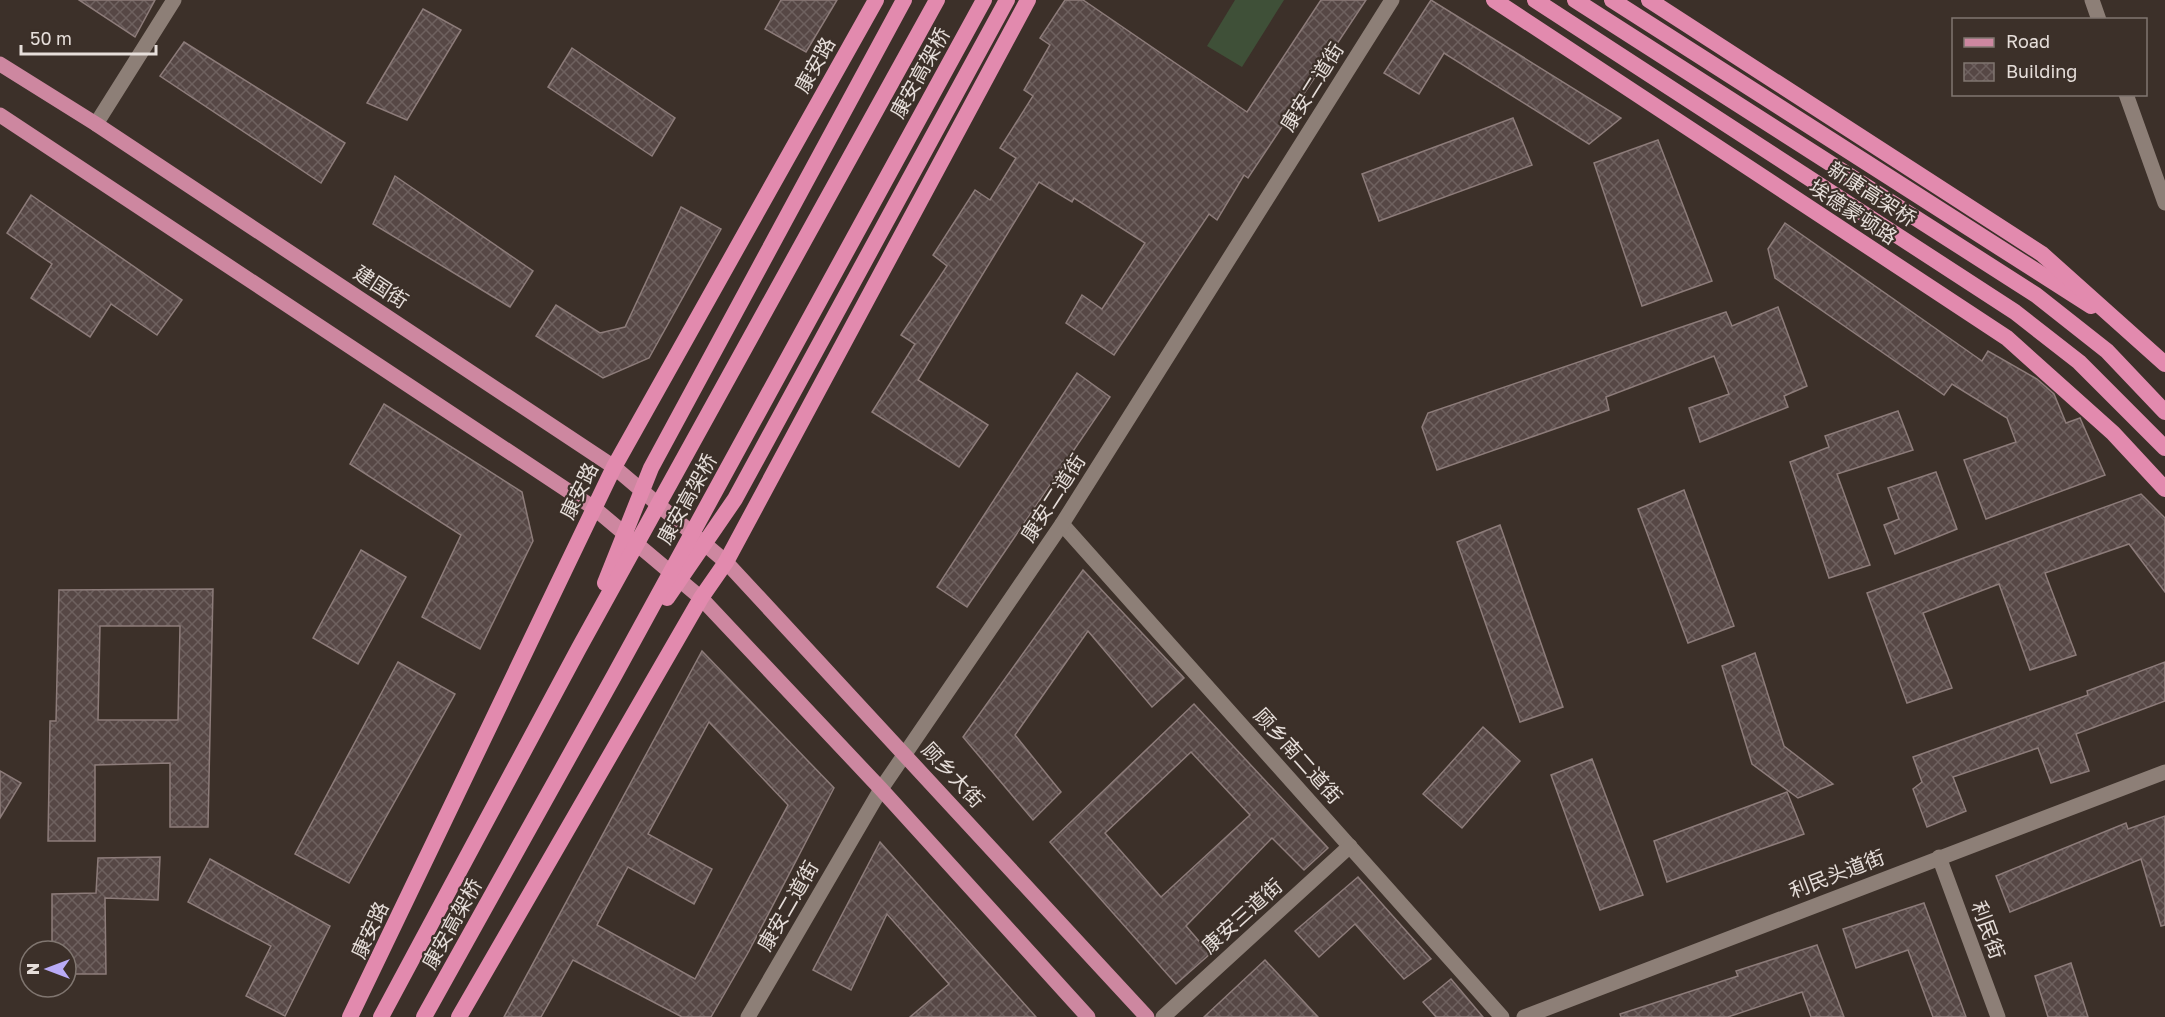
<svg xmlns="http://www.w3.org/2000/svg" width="2165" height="1017" font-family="'Golos Text','Noto Sans SC',sans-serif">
  <defs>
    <pattern id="building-cross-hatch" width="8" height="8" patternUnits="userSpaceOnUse" patternTransform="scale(1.5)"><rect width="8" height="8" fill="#564745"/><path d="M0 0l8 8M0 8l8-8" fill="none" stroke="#6e615f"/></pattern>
  </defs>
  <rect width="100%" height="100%" fill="#3c3029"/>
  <polygon fill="#3f5038" points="1235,0 1284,0 1242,67 1207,46"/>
  <g fill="url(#building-cross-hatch)" stroke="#8d7c7a" stroke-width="1.5" fill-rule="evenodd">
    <polygon points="79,0 155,0 135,37"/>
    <polygon points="781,0 837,0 806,52 765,29"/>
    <polygon points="1065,0 1083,0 1247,112 1321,0 1366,0 1248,178 1244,175 1217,220 1209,214 1114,355 1066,323 1082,295 1102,309 1145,243 1074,198 1072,202 1039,182 918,380 988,425 959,467 872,412 915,344 901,335 947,266 933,255 975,190 990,200 1016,158 1000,148 1033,96 1024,90 1050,45 1040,38"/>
    <polygon points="1431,0 1621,118 1589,144 1444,53 1419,94 1384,73"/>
    <polygon points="423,9 461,30 407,120 367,103"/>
    <polygon points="184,42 345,143 321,183 160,76"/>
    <polygon points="572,48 675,118 652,156 548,87"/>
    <polygon points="1513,118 1532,165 1379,221 1362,174"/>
    <polygon points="1658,140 1712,281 1642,306 1594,163"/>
    <polygon points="395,176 533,271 510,307 373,224"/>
    <polygon points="31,195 182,300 157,335 111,304 90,337 31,298 52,264 7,233"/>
    <polygon points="681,207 721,229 649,358 603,378 536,336 556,305 600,333 625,327"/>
    <polygon points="1785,223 1982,361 1988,351 2037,379 2054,394 2066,423 2080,418 2105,475 1986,519 1964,460 2016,442 2007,418 1952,384 1944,395 1775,278 1768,249"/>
    <polygon points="1778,307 1807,386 1784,396 1788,407 1700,442 1689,408 1729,394 1714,356 1606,397 1609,410 1437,470 1422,427 1428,413 1726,312 1732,326"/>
    <polygon points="1077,373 1110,397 967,607 937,587"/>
    <polygon points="384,404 522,492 533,541 480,649 422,617 461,535 350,464"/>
    <polygon points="1898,411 1913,450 1837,474 1870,565 1829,578 1790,462 1829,447 1825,436"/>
    <polygon points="1936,472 1957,529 1895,554 1884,525 1899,519 1888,488"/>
    <polygon points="1684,490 1734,626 1688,643 1638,509"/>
    <polygon points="2141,494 2165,518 2165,592 2129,544 2045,573 2076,655 2030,670 1999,584 1923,613 1952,688 1907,703 1867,593"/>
    <polygon points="1500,525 1563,707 1520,722 1457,542"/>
    <polygon points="361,550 406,577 358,664 313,638"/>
    <polygon points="1083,570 1184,678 1152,707 1088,631 1015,735 1061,792 1033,820 963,737"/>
    <path d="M 213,589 L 208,827 L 170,827 L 170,763 L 95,765 L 95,841 L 48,841 L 50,721 L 56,721 L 59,590 ZM 100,626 L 180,626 L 178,720 L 98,720 Z"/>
    <path d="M 702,651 L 834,788 L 749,951 L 711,1017 L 682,1017 L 573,960 L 541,1017 L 504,1017 ZM 709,722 L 788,805 L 695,979 L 597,925 L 628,867 L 694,904 L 712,869 L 648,834 Z"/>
    <polygon points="1755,653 1784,746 1833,784 1798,798 1752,764 1722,666"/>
    <polygon points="398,662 455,694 349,883 295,854"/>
    <polygon points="2165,662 2165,701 2076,734 2089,771 2051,783 2038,748 1953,777 1966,811 1927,827 1913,789 1922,782 1913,757 2088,695 2087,691"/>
    <path d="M 1194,704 L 1328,848 L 1304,870 L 1272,838 L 1186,926 L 1210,954 L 1176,984 L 1050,842 ZM 1191,752 L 1250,815 L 1161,897 L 1105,833 Z"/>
    <polygon points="1483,727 1520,761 1462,828 1423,794"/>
    <polygon points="1592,759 1643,895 1600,910 1551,775"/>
    <polygon points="0,771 21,783 0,818"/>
    <polygon points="1787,792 1804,834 1667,882 1654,841"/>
    <polygon points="2165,816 2165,925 2161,926 2141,859 2010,912 1996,876 2126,823 2128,829"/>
    <polygon points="880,842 1036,1017 910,1017 949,984 887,914 851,990 813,970"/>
    <polygon points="160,857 158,900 105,898 106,974 66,974 66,951 52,951 52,894 96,893 98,858"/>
    <polygon points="210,859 330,926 285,1016 246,996 271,946 188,902"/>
    <polygon points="1358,877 1431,959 1404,979 1355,924 1319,957 1295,931"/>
    <polygon points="1924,903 1966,1017 1933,1017 1908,950 1856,968 1843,929"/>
    <polygon points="1817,945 1844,1017 1811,1017 1802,992 1728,1017 1621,1017 1620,1014 1738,976 1736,971"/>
    <polygon points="1265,960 1318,1017 1204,1017"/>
    <polygon points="2071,963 2088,1017 2048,1017 2035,976"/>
    <polygon points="1451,979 1483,1017 1436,1017 1423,1002"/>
  </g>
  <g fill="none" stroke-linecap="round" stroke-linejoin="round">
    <g stroke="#8d7f77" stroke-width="15">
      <polyline points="96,124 174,0"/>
      <polyline points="1062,524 1502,1017"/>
      <polyline points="1939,857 1998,1017"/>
      <polyline points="748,1017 881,789 1062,524 1392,0"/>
      <polyline points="1163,1017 1350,846"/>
      <polyline points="1524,1017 2165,772"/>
    </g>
    <g stroke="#8d7f77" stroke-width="15">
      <polyline points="2092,0 2099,20"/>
      <polyline points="2126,94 2165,203"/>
    </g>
    <g stroke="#cd87a0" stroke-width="15">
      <polyline points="0,64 96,124 614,467 726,562 1147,1017"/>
      <polyline points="0,115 594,508 701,598 881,789 1088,1017"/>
    </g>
    <g stroke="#e28aae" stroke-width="16">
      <polyline points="1494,0 2007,338 2113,433 2165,489"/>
      <polyline points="1535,0 2015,312 2079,362 2165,448"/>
      <polyline points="1575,0 2036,295 2107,351 2165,412"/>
      <polyline points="1612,0 2091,306"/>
      <polyline points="1649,0 2042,254 2165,364"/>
      <polyline points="605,583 651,468 904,0"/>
      <polyline points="667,598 735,499 1007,0"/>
      <polyline points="350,1017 614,467 876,0"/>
      <polyline points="381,1017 579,648 937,0"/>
      <polyline points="424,1017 614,676 984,0"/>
      <polyline points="459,1017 701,598 726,562 1028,0"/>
    </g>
  </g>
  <g text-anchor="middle" stroke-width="4.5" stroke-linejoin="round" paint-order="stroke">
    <g font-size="20" fill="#e6deda" stroke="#3c3029">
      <text transform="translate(815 65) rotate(-61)" y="7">康安路</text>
      <text transform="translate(920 73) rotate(-61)" y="7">康安高架桥</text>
      <text transform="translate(1312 87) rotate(-58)" y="7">康安二道街</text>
      <text transform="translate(1872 194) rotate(33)" y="7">新康高架桥</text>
      <text transform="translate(1853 212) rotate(33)" y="7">埃德蒙顿路</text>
      <text transform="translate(381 287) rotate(33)" y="7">建国街</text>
      <text transform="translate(579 491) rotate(-64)" y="7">康安路</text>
      <text transform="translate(1053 498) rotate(-57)" y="7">康安二道街</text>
      <text transform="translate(687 499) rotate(-61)" y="7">康安高架桥</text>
      <text transform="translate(1298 756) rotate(48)" y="7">顾乡南二道街</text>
      <text transform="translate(953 775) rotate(47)" y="7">顾乡大街</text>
      <text transform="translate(1837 874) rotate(-21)" y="7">利民头道街</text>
      <text transform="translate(788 906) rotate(-60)" y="7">康安二道街</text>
      <text transform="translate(1242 916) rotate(-42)" y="7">康安三道街</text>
      <text transform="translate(452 924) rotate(-61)" y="7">康安高架桥</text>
      <text transform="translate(370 930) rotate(-65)" y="7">康安路</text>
      <text transform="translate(1988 930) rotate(70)" y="7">利民街</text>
    </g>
  </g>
  <rect x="1952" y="18" width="195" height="78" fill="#3c3029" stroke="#807670" stroke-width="1.5"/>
  <rect x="1964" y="38" width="30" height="9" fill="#cd87a0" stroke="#807670" stroke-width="1.5"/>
  <text x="2006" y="48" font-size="18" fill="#e6deda">Road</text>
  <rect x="1964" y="63" width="30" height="18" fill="url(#building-cross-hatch)" stroke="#807670" stroke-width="1.5"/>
  <text x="2006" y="78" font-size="18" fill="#e6deda">Building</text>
  <g transform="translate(48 969) rotate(270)"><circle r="28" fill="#3c3029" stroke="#807670" stroke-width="1.5"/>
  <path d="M0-4.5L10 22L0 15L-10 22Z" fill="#b9abf7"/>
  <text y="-9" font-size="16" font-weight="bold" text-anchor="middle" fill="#e6deda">N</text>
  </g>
  <path d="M21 45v9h135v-9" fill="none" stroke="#e6deda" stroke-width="3"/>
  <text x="30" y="45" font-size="18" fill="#e6deda" stroke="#3c3029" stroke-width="4.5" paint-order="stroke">50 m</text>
</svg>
